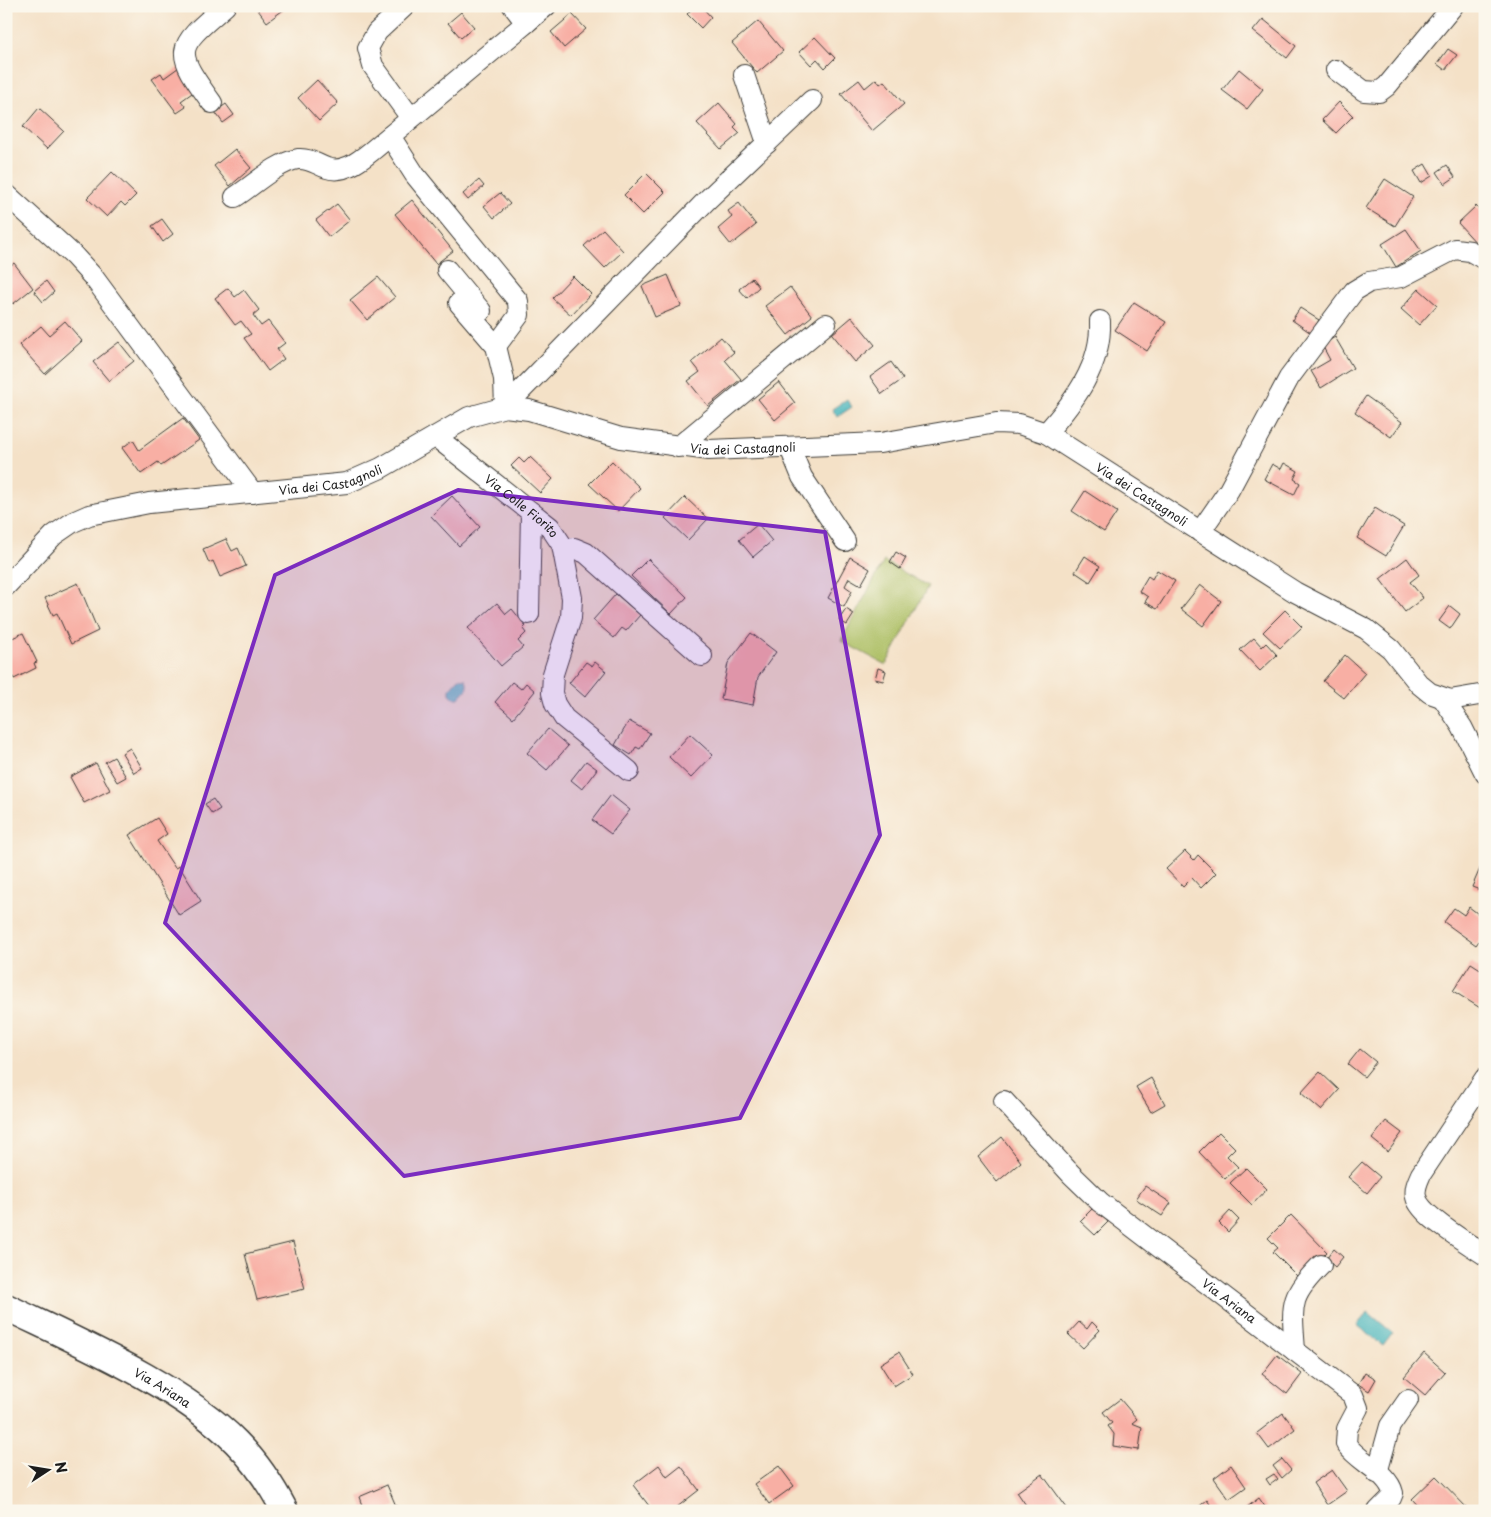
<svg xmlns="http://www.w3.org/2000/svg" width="1491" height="1517" viewBox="0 0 1491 1517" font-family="'Playpen Sans',sans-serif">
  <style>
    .green { fill: #abbe62; stroke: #646d3f }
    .water { fill: #42b2ba; stroke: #2f676b }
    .building { fill: #f8afa4 }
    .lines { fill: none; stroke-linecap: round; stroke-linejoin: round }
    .minor-casing { stroke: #3c3a36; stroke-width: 22 }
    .major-casing { stroke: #3c3a36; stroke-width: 29 }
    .minor { stroke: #fff; stroke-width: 20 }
    .major { stroke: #fff; stroke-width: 26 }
    .marked { fill: #7b2cbf; fill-opacity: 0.2; stroke: #7b2cbf; stroke-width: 4; stroke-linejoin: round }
    .labels { text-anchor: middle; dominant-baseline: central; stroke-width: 5; stroke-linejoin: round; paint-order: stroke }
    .street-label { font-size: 12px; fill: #1c1c1c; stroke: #fbf7ec }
  </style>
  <rect width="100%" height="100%" fill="#fbf7ec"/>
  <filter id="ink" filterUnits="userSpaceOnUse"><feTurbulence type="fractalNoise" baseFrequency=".02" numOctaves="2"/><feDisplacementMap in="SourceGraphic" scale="10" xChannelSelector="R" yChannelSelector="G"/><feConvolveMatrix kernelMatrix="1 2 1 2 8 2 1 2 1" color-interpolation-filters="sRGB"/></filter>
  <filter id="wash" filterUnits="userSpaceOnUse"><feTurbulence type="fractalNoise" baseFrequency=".0096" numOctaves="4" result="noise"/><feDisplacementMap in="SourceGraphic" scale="20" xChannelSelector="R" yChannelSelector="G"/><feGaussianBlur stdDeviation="1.12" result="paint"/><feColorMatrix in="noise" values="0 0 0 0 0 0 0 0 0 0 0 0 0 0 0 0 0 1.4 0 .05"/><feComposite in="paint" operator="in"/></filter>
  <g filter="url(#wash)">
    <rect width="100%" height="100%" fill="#f4e1c7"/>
    <!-- green -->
    <polygon class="green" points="884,561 928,586 886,665 841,641"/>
    <!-- water -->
    <g class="water">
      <polygon points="847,399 852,407 837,417 832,409"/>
      <polygon points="459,678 466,679 468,688 459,698 454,698 450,694 450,688"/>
      <polygon points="1368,1312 1393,1333 1383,1346 1357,1325"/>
    </g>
    <g id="blocks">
      <!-- building -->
      <g class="building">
        <polygon points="255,6 285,6 286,8 267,22"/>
        <polygon points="695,6 701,6 711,17 701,28 687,14"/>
        <polygon points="461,12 474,27 461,38 448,23"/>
        <polygon points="572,14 586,29 564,48 551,32"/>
        <polygon points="1263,19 1296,46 1287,58 1253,31"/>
        <polygon points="758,21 783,51 757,73 732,43"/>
        <polygon points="815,37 835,58 825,68 817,59 811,65 799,52"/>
        <polygon points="1448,49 1457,55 1445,70 1437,64"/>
        <polygon points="182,65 199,88 181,101 186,107 177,113 152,79 161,73 164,78"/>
        <polygon points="1239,69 1263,89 1247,109 1222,90"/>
        <polygon points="876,79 880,84 884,81 904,104 872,131 841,94 859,80 865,88"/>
        <polygon points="317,80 338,103 319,121 298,98"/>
        <polygon points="1339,102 1353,116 1336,133 1322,120"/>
        <polygon points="719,103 737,124 734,127 740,133 721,149 697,123"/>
        <polygon points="226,104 234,115 223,123 215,112"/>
        <polygon points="39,108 64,131 47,149 23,127"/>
        <polygon points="235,149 251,168 230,186 214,166"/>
        <polygon points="1425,164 1432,176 1421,183 1414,171"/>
        <polygon points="1447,165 1455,177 1445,184 1437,172"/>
        <polygon points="112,172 136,195 125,206 121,202 107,217 87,198"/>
        <polygon points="646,173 665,192 643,214 624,195"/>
        <polygon points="1385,179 1413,197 1395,226 1366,208"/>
        <polygon points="479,180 484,186 468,200 463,194"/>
        <polygon points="500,193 510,204 494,218 484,206"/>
        <polygon points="412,200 453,251 436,264 395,214"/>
        <polygon points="739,203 756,225 731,245 718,229 732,217 728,211"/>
        <polygon points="337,204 350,220 329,237 316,220"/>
        <polygon points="1476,206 1485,216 1485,240 1478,245 1458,223"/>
        <polygon points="162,219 173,234 163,242 152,226"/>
        <polygon points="603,229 623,251 605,268 584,246"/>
        <polygon points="1406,229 1421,251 1396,267 1382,244"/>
        <polygon points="14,263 33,288 13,304 6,296 6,269"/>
        <polygon points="668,275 681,306 655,317 642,286"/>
        <polygon points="573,276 591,294 571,315 552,298"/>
        <polygon points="378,277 395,297 367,320 350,300"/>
        <polygon points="752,278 759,287 747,298 739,289"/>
        <polygon points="46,281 54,292 43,302 34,291"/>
        <polygon points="790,287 812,316 788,335 765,306"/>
        <polygon points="228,288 235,297 244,290 259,310 253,315 261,326 268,321 285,343 277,349 284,359 268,371 244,338 251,334 241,321 235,325 215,298"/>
        <polygon points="1419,289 1437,305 1419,325 1401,309"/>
        <polygon points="1134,302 1166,322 1147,351 1115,330"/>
        <polygon points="1300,308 1319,320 1311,333 1292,320"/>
        <polygon points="852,317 875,345 855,362 832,334"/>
        <polygon points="65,321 82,341 45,374 19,345 41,326 49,335"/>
        <polygon points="721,337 734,352 725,360 741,379 708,406 688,381 700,372 692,362"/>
        <polygon points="1335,337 1353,368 1321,388 1311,371 1330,360 1322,345"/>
        <polygon points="119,342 134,361 109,381 93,362"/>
        <polygon points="891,362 903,379 882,394 870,377"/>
        <polygon points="779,382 795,403 775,420 758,399"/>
        <polygon points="1366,396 1402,422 1391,437 1355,412"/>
        <polygon points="183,418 199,440 161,466 158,462 141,474 122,448 133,440 139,450"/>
        <polygon points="530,457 553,479 540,493 511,466 519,458 524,463"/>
        <polygon points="612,461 640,488 618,511 589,484"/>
        <polygon points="1284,463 1298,471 1294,479 1300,483 1294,495 1264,479 1272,464 1281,469"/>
        <polygon points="1085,491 1117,512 1104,532 1072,511"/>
        <polygon points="452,496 480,527 459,546 431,516"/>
        <polygon points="685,497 708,519 688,540 665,518"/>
        <polygon points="1375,508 1404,526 1386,556 1357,538"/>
        <polygon points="758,524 772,541 753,557 739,540"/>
        <polygon points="226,539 232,551 238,548 246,566 220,577 213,561 209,563 203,549"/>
        <polygon points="896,552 906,558 900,569 890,562"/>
        <polygon points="1085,556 1100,566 1090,582 1075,572"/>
        <polygon points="850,557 870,569 861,585 849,578 845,586 852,591 844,607 828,598"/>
        <polygon points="1407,558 1419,575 1410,582 1423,598 1405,612 1380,579"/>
        <polygon points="648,559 687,597 671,614 631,576"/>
        <polygon points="1157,570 1175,581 1157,609 1145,602 1148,597 1139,591 1148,576 1152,579"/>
        <polygon points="78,583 98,631 71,644 57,613 53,615 45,598"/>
        <polygon points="1200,585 1221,601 1203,626 1181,609"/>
        <polygon points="616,594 640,615 626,631 622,628 614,638 593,620"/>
        <polygon points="497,603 506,614 512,609 526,626 523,629 526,633 518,641 523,647 501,666 468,628"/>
        <polygon points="1450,606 1460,614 1450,629 1439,621"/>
        <polygon points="846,609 854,614 847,625 839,620"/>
        <polygon points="1285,610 1302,627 1280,648 1263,632"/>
        <polygon points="23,633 37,662 34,663 36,668 14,679 6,663 6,641"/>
        <polygon points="751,633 776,652 758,677 753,705 721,699 728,663"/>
        <polygon points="1254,638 1262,647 1266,643 1277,655 1260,671 1240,650"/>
        <polygon points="1345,655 1365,673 1344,698 1323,681"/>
        <polygon points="586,662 592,666 595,662 606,671 585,697 569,683"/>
        <polygon points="878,668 886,671 883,681 875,679"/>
        <polygon points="512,682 521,689 526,683 535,691 513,718 495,702"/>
        <polygon points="629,721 650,733 640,749 636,747 631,755 615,745"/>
        <polygon points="548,729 568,746 547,770 527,753"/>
        <polygon points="690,734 713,755 691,778 669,757"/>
        <polygon points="130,748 142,768 134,773 122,753"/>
        <polygon points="114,757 126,777 117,782 105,762"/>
        <polygon points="586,761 597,769 582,789 571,780"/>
        <polygon points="96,763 110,790 84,803 70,777"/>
        <polygon points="611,795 630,810 611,834 592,820"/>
        <polygon points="213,799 220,809 212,814 205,804"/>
        <polygon points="157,818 167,834 157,841 175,868 179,866 201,901 179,915 129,835"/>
        <polygon points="1185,851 1194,860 1198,855 1216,873 1201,888 1192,878 1183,887 1166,869"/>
        <polygon points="1482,864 1485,865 1485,892 1472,887"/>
        <polygon points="1469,907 1485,919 1485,933 1476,945 1444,922 1454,908 1464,915"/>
        <polygon points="1471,963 1485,972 1485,1011 1453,991"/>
        <polygon points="1360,1049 1376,1062 1364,1077 1348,1064"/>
        <polygon points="1320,1072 1339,1090 1321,1110 1301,1093"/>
        <polygon points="1151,1078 1165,1104 1151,1112 1136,1087"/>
        <polygon points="1386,1121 1402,1133 1388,1152 1372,1139"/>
        <polygon points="1219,1132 1235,1148 1227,1156 1238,1167 1225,1179 1199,1152"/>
        <polygon points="1002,1137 1021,1162 997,1182 978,1157"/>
        <polygon points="1362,1162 1380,1177 1367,1193 1348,1177"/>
        <polygon points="1246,1168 1267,1189 1252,1205 1230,1183"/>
        <polygon points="1145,1186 1171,1203 1162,1216 1136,1199"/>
        <polygon points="1093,1208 1108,1222 1095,1235 1080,1221"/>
        <polygon points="1230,1211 1239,1220 1228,1232 1219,1223"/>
        <polygon points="1291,1215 1327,1252 1300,1279 1273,1252 1278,1248 1268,1238"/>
        <polygon points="293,1242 305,1289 257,1300 245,1254"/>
        <polygon points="1334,1249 1343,1257 1335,1267 1326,1259"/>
        <polygon points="1079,1322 1087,1329 1092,1322 1100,1330 1083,1348 1068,1334"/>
        <polygon points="899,1352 913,1374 894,1386 880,1364"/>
        <polygon points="1424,1353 1445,1372 1425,1395 1404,1377"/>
        <polygon points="1277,1355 1302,1374 1287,1394 1262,1374"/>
        <polygon points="1365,1372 1376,1379 1369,1391 1358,1384"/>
        <polygon points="1120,1399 1137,1419 1132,1423 1142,1427 1139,1450 1113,1446 1114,1434 1108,1426 1112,1423 1103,1412"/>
        <polygon points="6,1408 12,1411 6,1423"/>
        <polygon points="1283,1413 1295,1429 1269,1449 1257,1433"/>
        <polygon points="1282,1459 1291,1470 1282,1478 1273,1466"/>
        <polygon points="659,1465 667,1477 681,1466 699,1490 672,1511 653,1511 633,1485"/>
        <polygon points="1231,1465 1246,1487 1229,1499 1214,1478"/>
        <polygon points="779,1466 794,1486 769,1504 754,1484"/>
        <polygon points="1332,1470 1347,1491 1327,1505 1313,1483"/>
        <polygon points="1042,1474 1067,1508 1064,1511 1030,1511 1017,1492"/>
        <polygon points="1274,1474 1278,1479 1270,1485 1266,1479"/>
        <polygon points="1436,1476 1470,1511 1423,1511 1412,1499"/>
        <polygon points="387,1485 396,1506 386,1511 364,1511 359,1497"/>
        <polygon points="1259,1498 1268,1511 1242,1511"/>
        <polygon points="1207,1500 1214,1510 1197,1511 1196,1509"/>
      </g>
    </g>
  </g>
  <g filter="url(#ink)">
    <use href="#blocks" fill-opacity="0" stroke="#3c3a36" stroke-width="1"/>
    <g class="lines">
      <!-- minor casing -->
      <g class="minor-casing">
        <g id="minor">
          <polyline points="405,6 377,32 368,48 373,66 411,118"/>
          <polyline points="526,23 546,6"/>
          <polyline points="1336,70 1364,91 1379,92 1387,86 1453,6"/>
          <polyline points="744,75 767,143"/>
          <path d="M212,103C173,49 175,49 225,6"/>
          <polyline points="6,194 74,256 94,278 253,493"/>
          <path d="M235,197C254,185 276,163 298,159C310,158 317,165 327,168C349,176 374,148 390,136"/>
          <polyline points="447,270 481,311"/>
          <polyline points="459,303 496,346 504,379 505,407"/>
          <polyline points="496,346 519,315 518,301 415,175 390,136 526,23 513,6"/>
          <polyline points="505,407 706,201 812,100"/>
          <path d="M1046,433C1074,402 1102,365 1100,321"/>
          <path id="s1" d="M436,437L550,527L562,545L572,598L571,618L553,674L552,693L555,704L564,718L629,771"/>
          <polyline points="678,447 826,324"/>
          <polyline points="790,448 802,477 845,541"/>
          <polyline points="1200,532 1229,490 1289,378 1354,291 1369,282 1401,277 1455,249 1470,251 1484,259"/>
          <polyline points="563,549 574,548 586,553 702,656"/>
          <path id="s2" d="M6,586L54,535L73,522L89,515L149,503L347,483L381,468L469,417L505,407L529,410L621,438L709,450L880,443L996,423L1019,424L1046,433L1295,592L1366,629L1391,649L1419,684L1430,693L1450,700L1485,694"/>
          <polyline points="529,614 531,512"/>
          <polyline points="1444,700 1462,727 1485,773"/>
          <path d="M1485,1078L1421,1174C1418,1181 1414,1188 1416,1197C1420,1216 1468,1243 1485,1255"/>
          <path id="s3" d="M1004,1101L1071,1174L1100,1202L1353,1395L1358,1408L1347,1429L1346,1444C1358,1462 1388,1472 1393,1493L1391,1498L1378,1511"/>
          <path d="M1295,1351C1292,1305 1288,1298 1321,1265"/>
          <polyline points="1377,1473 1390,1426 1408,1400"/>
        </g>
      </g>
      <!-- major casing -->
      <g class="major-casing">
        <g id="major">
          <path id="s4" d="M6,1307C78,1342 181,1386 236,1442C256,1462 272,1486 285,1511"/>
        </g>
      </g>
      <!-- minor -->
      <use href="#minor" class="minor"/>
      <!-- major -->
      <use href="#major" class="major"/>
    </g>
  </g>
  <!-- marked area -->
  <path class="marked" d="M458,490L825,532L880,835L740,1118L404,1176L165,923L275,575Z"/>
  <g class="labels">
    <!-- street labels -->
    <g class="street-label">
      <text stroke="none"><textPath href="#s2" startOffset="790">Via dei Castagnoli</textPath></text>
      <text stroke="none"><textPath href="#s2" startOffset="355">Via dei Castagnoli</textPath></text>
      <text stroke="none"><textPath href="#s2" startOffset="1210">Via dei Castagnoli</textPath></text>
      <text stroke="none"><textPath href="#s1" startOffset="110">Via Colle Fiorito</textPath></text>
      <text stroke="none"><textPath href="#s3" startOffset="302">Via Ariana</textPath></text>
      <text stroke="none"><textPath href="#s4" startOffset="176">Via Ariana</textPath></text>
    </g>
  </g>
  <!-- margin -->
  <rect width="1491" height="1517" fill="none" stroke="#fbf7ec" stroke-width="25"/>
  <!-- north arrow -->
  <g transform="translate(48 1470) rotate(78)" stroke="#fbf7ec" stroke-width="4" paint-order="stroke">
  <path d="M0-4L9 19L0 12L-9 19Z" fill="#1c1c1c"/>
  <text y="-8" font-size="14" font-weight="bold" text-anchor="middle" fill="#1c1c1c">N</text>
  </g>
</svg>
